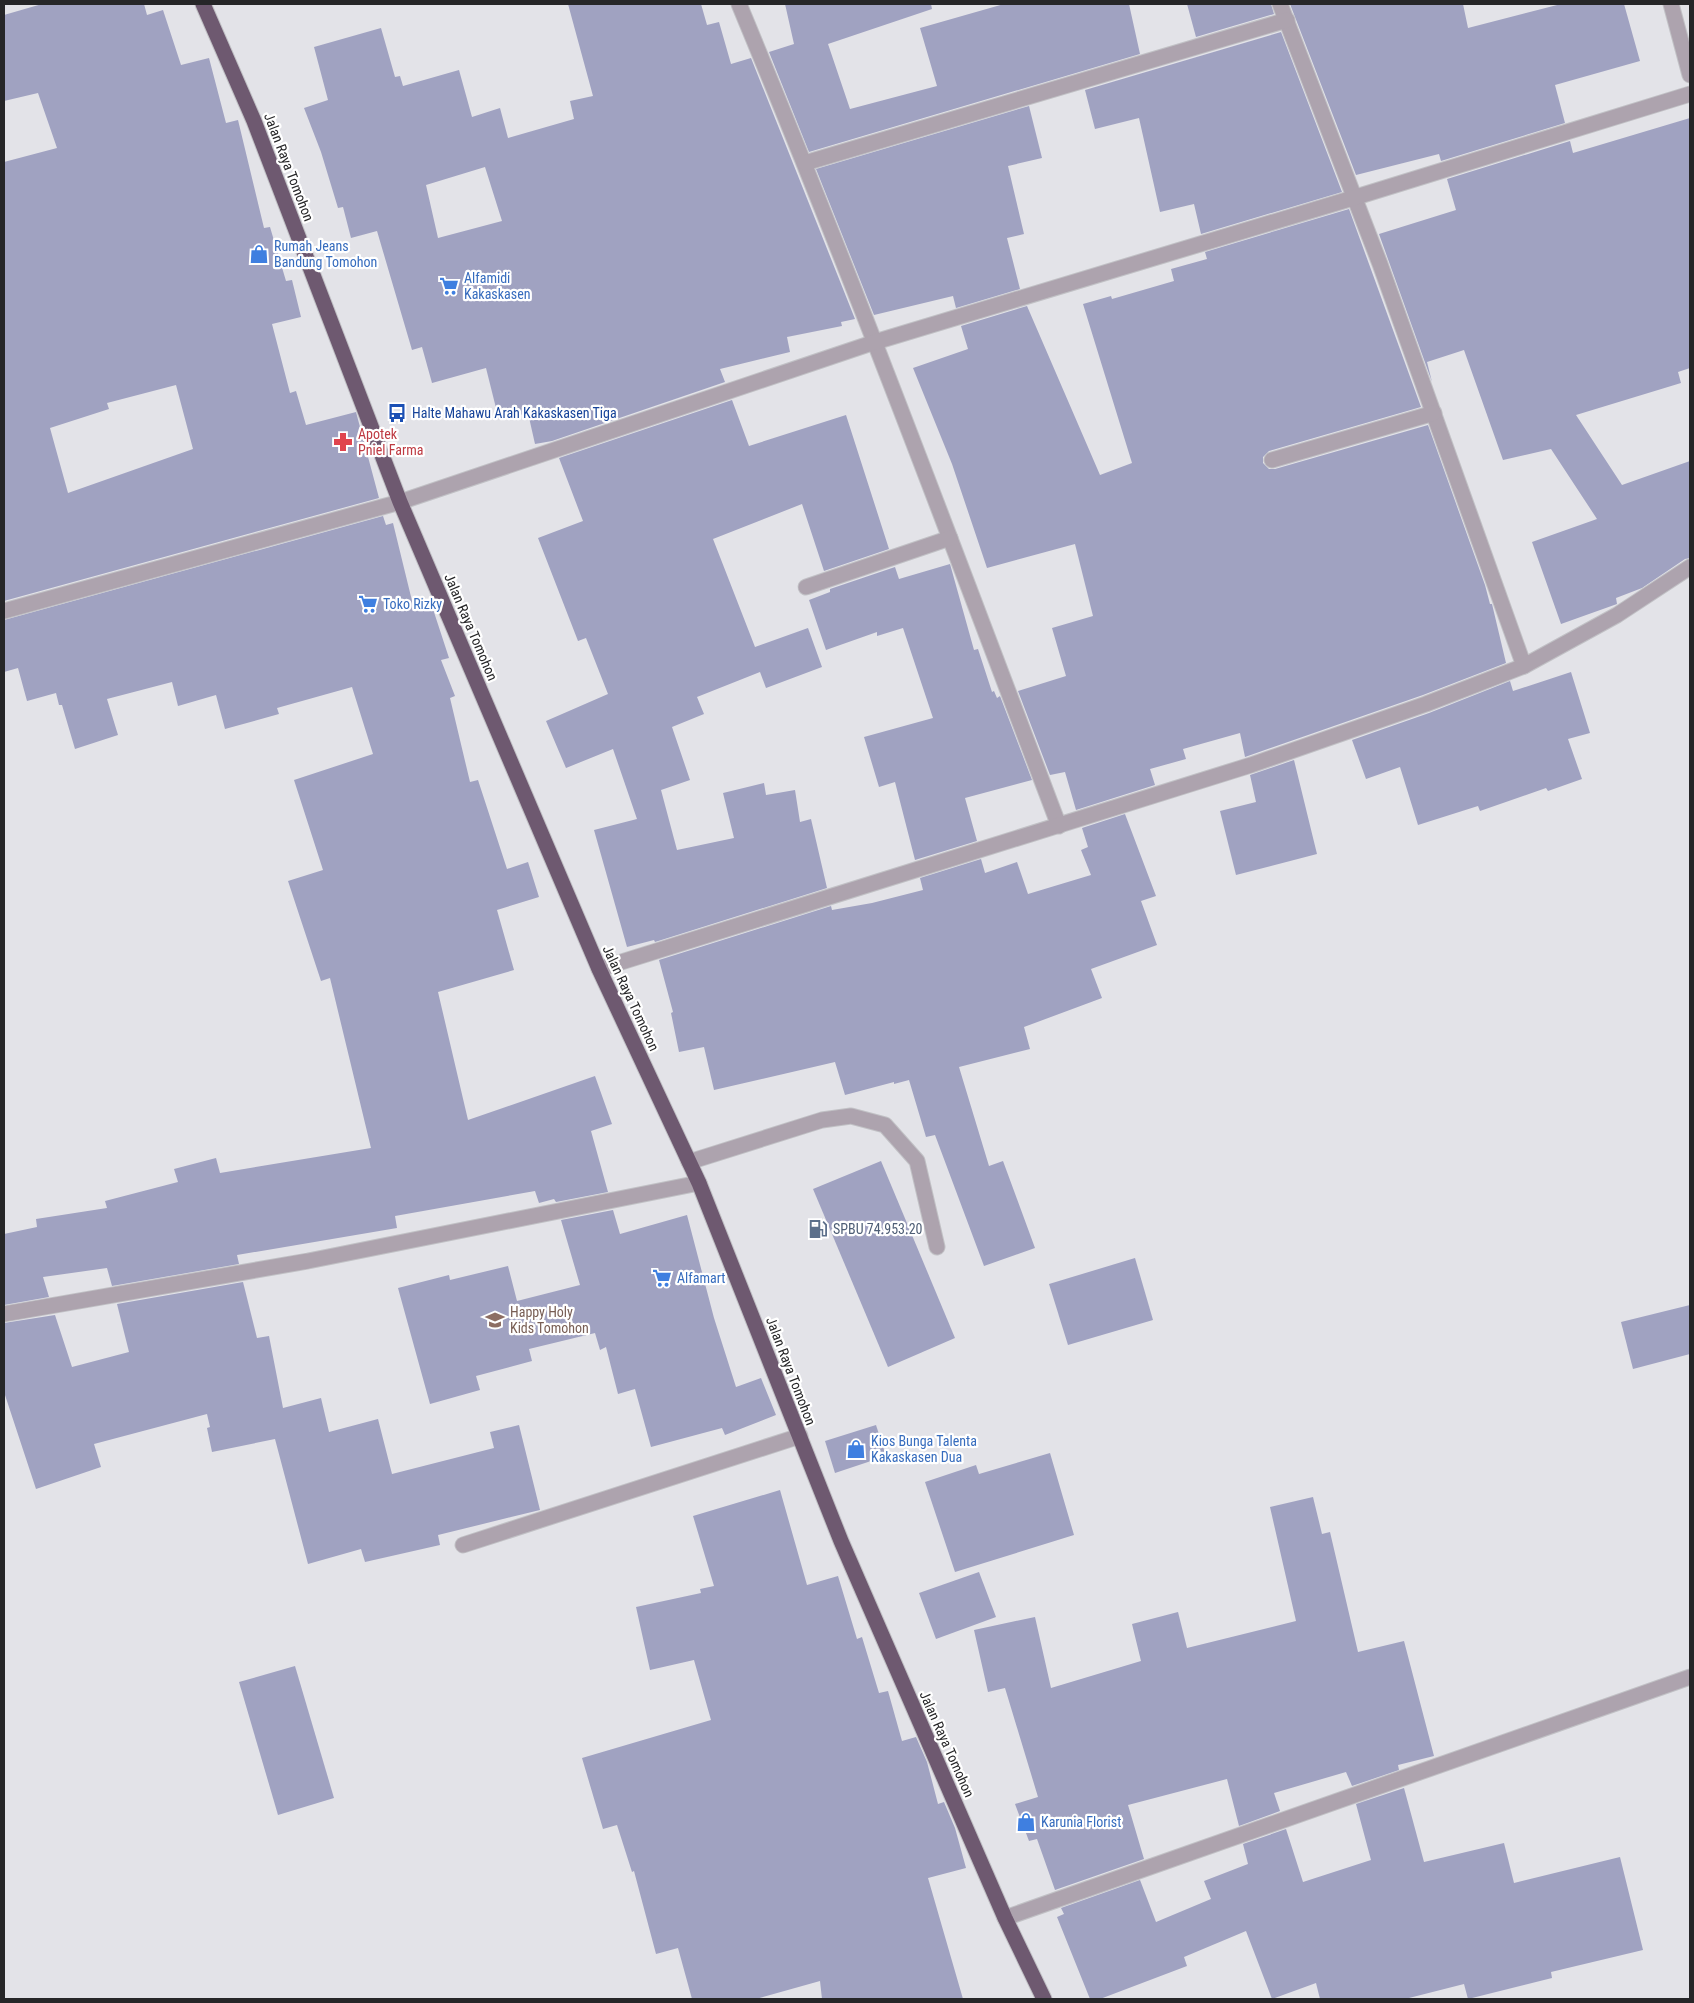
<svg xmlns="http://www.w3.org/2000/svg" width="1694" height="2003" viewBox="0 0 1694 2003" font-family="'Roboto Condensed',sans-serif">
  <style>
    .building { fill: #a0a2c1; fill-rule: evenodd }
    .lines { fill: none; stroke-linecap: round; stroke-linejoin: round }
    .minor-casing { stroke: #c1c1c5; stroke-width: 17 }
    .highway-casing { stroke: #c1c1c5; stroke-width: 17 }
    .minor { stroke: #ada3ae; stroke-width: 15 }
    .highway { stroke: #6e5970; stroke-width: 15 }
    .labels { text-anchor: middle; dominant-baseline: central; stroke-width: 4.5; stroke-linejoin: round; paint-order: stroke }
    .street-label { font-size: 14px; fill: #262628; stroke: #fff }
    .shop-label { font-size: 14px; fill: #366cbe; stroke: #fff; text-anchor: start }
    .transit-label { font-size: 14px; fill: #164399; stroke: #fff; text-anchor: start }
    .health-label { font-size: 14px; fill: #be3a42; stroke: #fff; text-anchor: start }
    .service-label { font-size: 14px; fill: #4e5e75; stroke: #fff; text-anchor: start }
    .education-label { font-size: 14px; fill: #785e54; stroke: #fff; text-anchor: start }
  </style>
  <rect width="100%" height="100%" fill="#e3e3e8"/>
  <!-- building -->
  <g class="building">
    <path d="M42,4H144L147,15L163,10L181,65L209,58L226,123L238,120L264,228L270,227L286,281L292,280L301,317L272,324L290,393L296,391L306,425L356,412L379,498L4,601V162L57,148L38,93L4,101V15ZM176,385L193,449L68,493L50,428L109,409L107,403Z"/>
    <path d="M568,4H701L707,25L719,22L731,64L751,58L855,319L841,322L842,326L787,337L790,352L720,369L725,382L552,441L535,444L528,413L499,420L486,368L432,383L422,347L412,350L377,231L351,238L343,207L338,208L321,152L304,108L328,100L314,47L381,28L395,77L400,76L403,86L459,70L472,117L500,108L508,138L574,119L570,101L593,96ZM485,167L502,221L438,238L426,185Z"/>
    <polygon points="785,4 931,4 932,9 828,44 850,109 937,86 920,28 1004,4 1129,4 1140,54 809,152 769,52 794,44"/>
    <polygon points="1187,4 1271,4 1274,14 1196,37"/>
    <polygon points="1290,4 1463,4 1468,28 1561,4 1624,4 1640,61 1555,85 1565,123 1441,161 1439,154 1356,175"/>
    <polygon points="1281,32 1342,192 1201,234 1194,204 1160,212 1139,118 1095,129 1085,90"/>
    <polygon points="1029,106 1042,158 1008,166 1024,234 1007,238 1020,289 956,308 953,296 874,315 816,169"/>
    <polygon points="1690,118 1690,368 1678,372 1681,383 1576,415 1622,485 1690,461 1690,558 1685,559 1642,588 1616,598 1617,604 1561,624 1532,542 1597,519 1551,449 1503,460 1464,350 1427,362 1432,382 1379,234 1456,210 1447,179 1570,141 1573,153"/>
    <polygon points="1349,209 1421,407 1269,451 1263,457 1263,463 1269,469 1275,469 1428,425 1485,585 1490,604 1492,604 1506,663 1423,695 1245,757 1240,733 1183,749 1186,759 1150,769 1155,785 1076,810 1065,772 1050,775 1018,691 1066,676 1052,628 1093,616 1075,544 987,568 952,464 913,368 968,349 961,326 1027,306 1100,475 1132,463 1083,304 1111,296 1112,299 1174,281 1171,269 1207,259 1205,252"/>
    <polygon points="732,400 749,446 846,415 889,549 824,571 802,504 713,539 755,647 808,628 822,667 766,688 760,672 697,697 704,714 672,727 690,780 661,790 677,850 734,838 723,793 764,783 766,795 795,790 800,822 811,819 827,888 655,942 654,940 627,947 594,830 637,819 613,749 566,768 546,721 608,694 586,638 578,641 538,538 583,521 559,458"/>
    <polygon points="383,516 386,525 393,523 414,609 431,603 449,658 441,660 455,696 450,698 470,782 478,780 507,869 528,862 539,897 497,910 514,970 438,992 468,1120 595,1076 612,1124 591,1131 608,1192 556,1202 554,1199 539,1203 535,1191 395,1216 397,1228 237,1255 239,1264 112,1286 107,1268 43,1277 49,1297 4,1305 4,1234 37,1227 36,1219 107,1208 105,1201 178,1182 174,1169 216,1158 220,1173 371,1148 330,978 321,981 288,881 323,870 294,780 373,754 352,687 277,708 279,714 225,729 216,695 178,706 172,682 107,699 118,735 75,749 62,705 59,705 56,693 27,701 18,668 4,672 4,620"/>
    <polygon points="950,564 974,650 978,649 992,692 994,691 997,698 1000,696 1032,780 965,798 977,841 915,860 895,782 879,787 864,737 933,718 903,628 877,636 877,632 826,650 809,600 830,592 830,589 895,567 899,579"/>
    <polygon points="1571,672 1590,733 1568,739 1582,779 1548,791 1546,788 1480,811 1478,806 1418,825 1400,767 1366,779 1352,740 1429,713 1510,681 1513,691"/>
    <polygon points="1294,760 1317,854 1236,875 1220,811 1256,802 1250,775"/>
    <polygon points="1125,814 1156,896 1141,901 1157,945 1091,969 1102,998 1024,1027 1030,1049 959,1067 989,1166 1003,1161 1035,1248 984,1266 935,1135 926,1137 909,1080 894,1084 894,1082 845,1095 835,1062 714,1090 704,1047 679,1052 671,1013 673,1012 659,960 831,906 832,910 872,903 923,890 920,878 981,859 985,873 1017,862 1028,894 1091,875 1081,850 1088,847 1082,828"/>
    <polygon points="881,1161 955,1338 888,1367 813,1189"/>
    <polygon points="613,1210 620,1234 687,1215 714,1318 736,1387 761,1378 776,1415 725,1435 722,1428 651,1447 635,1389 618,1394 606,1347 600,1350 595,1333 529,1349 532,1361 476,1376 480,1390 430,1404 398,1288 449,1275 450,1280 508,1266 517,1301 580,1285 561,1220"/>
    <polygon points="1135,1258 1153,1320 1068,1345 1049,1284"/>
    <polygon points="243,1282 257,1338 269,1336 283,1408 321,1398 329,1432 378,1419 392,1474 494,1448 490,1432 519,1425 540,1510 438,1535 440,1545 365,1562 361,1549 308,1564 275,1439 212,1452 207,1428 210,1427 207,1414 94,1444 101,1467 36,1489 4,1392 4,1323 55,1315 72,1367 129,1352 117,1304"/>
    <polygon points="1690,1305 1690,1354 1633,1369 1621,1322"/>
    <polygon points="876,1425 886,1456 835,1473 825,1441"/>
    <polygon points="1050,1453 1074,1535 955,1572 925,1482 976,1465 979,1474"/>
    <polygon points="780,1490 807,1585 838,1576 857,1639 862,1637 879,1693 888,1691 902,1741 916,1737 927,1762 938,1804 944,1802 955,1828 966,1868 928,1878 963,1999 822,1999 820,1981 756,1999 692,1999 678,1948 656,1954 634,1871 632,1872 617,1825 603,1829 582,1758 711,1720 694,1660 650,1670 636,1607 701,1593 700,1589 714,1586 693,1516"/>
    <polygon points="1313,1497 1322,1534 1330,1532 1358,1652 1404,1641 1434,1756 1398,1765 1399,1770 1352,1786 1346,1772 1274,1793 1280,1811 1239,1826 1227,1779 1128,1805 1144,1859 1055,1890 1037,1839 1029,1841 1015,1804 1038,1797 1005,1688 988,1692 974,1630 1035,1617 1051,1688 1141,1661 1132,1624 1178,1612 1187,1648 1296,1621 1270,1507"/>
    <polygon points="979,1572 996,1617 936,1639 919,1593"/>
    <polygon points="295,1666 334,1798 278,1815 239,1682"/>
    <polygon points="1404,1788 1424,1862 1504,1843 1514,1883 1620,1857 1643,1950 1551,1972 1552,1978 1468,1999 1464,1984 1405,1999 1320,1999 1316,1983 1272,1999 1246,1931 1184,1957 1187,1966 1100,1999 1090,1999 1057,1917 1064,1914 1061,1908 1140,1880 1156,1922 1211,1899 1204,1881 1248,1864 1243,1844 1286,1829 1303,1882 1371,1860 1356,1804"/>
  </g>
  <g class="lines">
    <!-- minor casing -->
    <g class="minor-casing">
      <g id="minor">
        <path d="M739,4C852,276 955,551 1059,826"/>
        <polyline points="1280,4 1380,264 1524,666"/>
        <polyline points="1671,4 1690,75"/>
        <polyline points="805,163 1287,20"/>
        <polyline points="1272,460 1434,413"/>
        <polyline points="806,587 950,538"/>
        <polyline points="4,611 400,502 875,342 1353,198 1690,94"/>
        <polyline points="599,969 1251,765 1426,704 1524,666 1617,615 1690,567"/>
        <polyline points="689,1162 822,1120 851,1116 885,1125 917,1161 937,1247"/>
        <polyline points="4,1314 308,1261 699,1183"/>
        <polyline points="463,1545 800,1436"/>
        <polyline points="1005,1918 1690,1677"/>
      </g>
    </g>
    <!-- highway casing -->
    <g class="highway-casing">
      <polyline id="highway" points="203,4 254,121 400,502 599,969 699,1183 841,1541 1005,1918 1044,1999"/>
    </g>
    <!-- minor -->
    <use href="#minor" class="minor"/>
    <!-- highway -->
    <use href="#highway" class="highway"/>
  </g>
  <!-- icons -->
  <defs>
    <g id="shop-bare" transform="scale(1.5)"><path d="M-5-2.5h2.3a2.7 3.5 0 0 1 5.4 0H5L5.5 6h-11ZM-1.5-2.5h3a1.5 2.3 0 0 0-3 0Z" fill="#3f7fe0" stroke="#fff" stroke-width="2.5" paint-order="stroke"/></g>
    <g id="supermarket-bare" transform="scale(1.5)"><path d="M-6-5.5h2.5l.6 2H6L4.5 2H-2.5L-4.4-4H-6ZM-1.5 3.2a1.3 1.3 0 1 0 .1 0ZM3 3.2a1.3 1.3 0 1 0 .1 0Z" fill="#3f7fe0" stroke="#fff" stroke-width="2.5" paint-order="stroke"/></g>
    <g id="bus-bare" transform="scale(1.5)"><path d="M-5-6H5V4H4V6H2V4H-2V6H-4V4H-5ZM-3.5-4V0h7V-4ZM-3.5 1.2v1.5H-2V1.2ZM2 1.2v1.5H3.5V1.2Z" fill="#1a4fb4" stroke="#fff" stroke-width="2.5" paint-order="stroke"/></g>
    <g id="pharmacy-bare" transform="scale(1.5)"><path d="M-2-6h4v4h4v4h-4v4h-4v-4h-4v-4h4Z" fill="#e0444e" stroke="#fff" stroke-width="2.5" paint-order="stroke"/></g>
    <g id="fuel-bare" transform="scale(1.5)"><path d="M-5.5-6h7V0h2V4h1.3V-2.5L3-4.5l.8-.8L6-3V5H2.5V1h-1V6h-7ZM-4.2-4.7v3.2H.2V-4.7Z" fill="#5c6f8a" stroke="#fff" stroke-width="2.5" paint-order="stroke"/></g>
    <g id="school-bare" transform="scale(1.5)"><path d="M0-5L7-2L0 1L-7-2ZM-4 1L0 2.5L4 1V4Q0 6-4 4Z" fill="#8d6e63" stroke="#fff" stroke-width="2.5" paint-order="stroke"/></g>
  </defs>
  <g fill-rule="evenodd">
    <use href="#shop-bare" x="259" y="254"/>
    <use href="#supermarket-bare" x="449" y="286"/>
    <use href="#bus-bare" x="397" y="413"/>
    <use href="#pharmacy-bare" x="343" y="442"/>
    <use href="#supermarket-bare" x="368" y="604"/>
    <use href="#fuel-bare" x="818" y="1229"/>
    <use href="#supermarket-bare" x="662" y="1278"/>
    <use href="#school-bare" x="495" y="1320"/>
    <use href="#shop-bare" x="856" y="1449"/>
    <use href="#shop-bare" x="1026" y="1822"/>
  </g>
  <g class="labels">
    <!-- street labels -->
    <g class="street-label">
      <text transform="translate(289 167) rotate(69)">Jalan Raya Tomohon</text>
      <text transform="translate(471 627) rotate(67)">Jalan Raya Tomohon</text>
      <text transform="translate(631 998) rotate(65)">Jalan Raya Tomohon</text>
      <text transform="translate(791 1371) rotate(69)">Jalan Raya Tomohon</text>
      <text transform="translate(947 1744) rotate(66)">Jalan Raya Tomohon</text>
    </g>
    <!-- shop labels -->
    <g class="shop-label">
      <text x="274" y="246">Rumah Jeans<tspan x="274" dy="16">Bandung Tomohon</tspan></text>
      <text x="464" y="278">Alfamidi<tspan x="464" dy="16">Kakaskasen</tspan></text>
      <text x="383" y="604">Toko Rizky</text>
      <text x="677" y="1278">Alfamart</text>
      <text x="871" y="1441">Kios Bunga Talenta<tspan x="871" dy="16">Kakaskasen Dua</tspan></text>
      <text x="1041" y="1822">Karunia Florist</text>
    </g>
    <!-- transit labels -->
    <g class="transit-label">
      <text x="412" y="413">Halte Mahawu Arah Kakaskasen Tiga</text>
    </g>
    <!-- health labels -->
    <g class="health-label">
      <text x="358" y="434">Apotek<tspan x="358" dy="16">Pniel Farma</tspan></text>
    </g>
    <!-- service labels -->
    <g class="service-label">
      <text x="833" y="1229">SPBU 74.953.20</text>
    </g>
    <!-- education labels -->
    <g class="education-label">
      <text x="510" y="1312">Happy Holy<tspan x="510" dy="16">Kids Tomohon</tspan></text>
    </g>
  </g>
  <!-- border -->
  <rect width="1694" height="2003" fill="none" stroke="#262628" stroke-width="10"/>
</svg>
